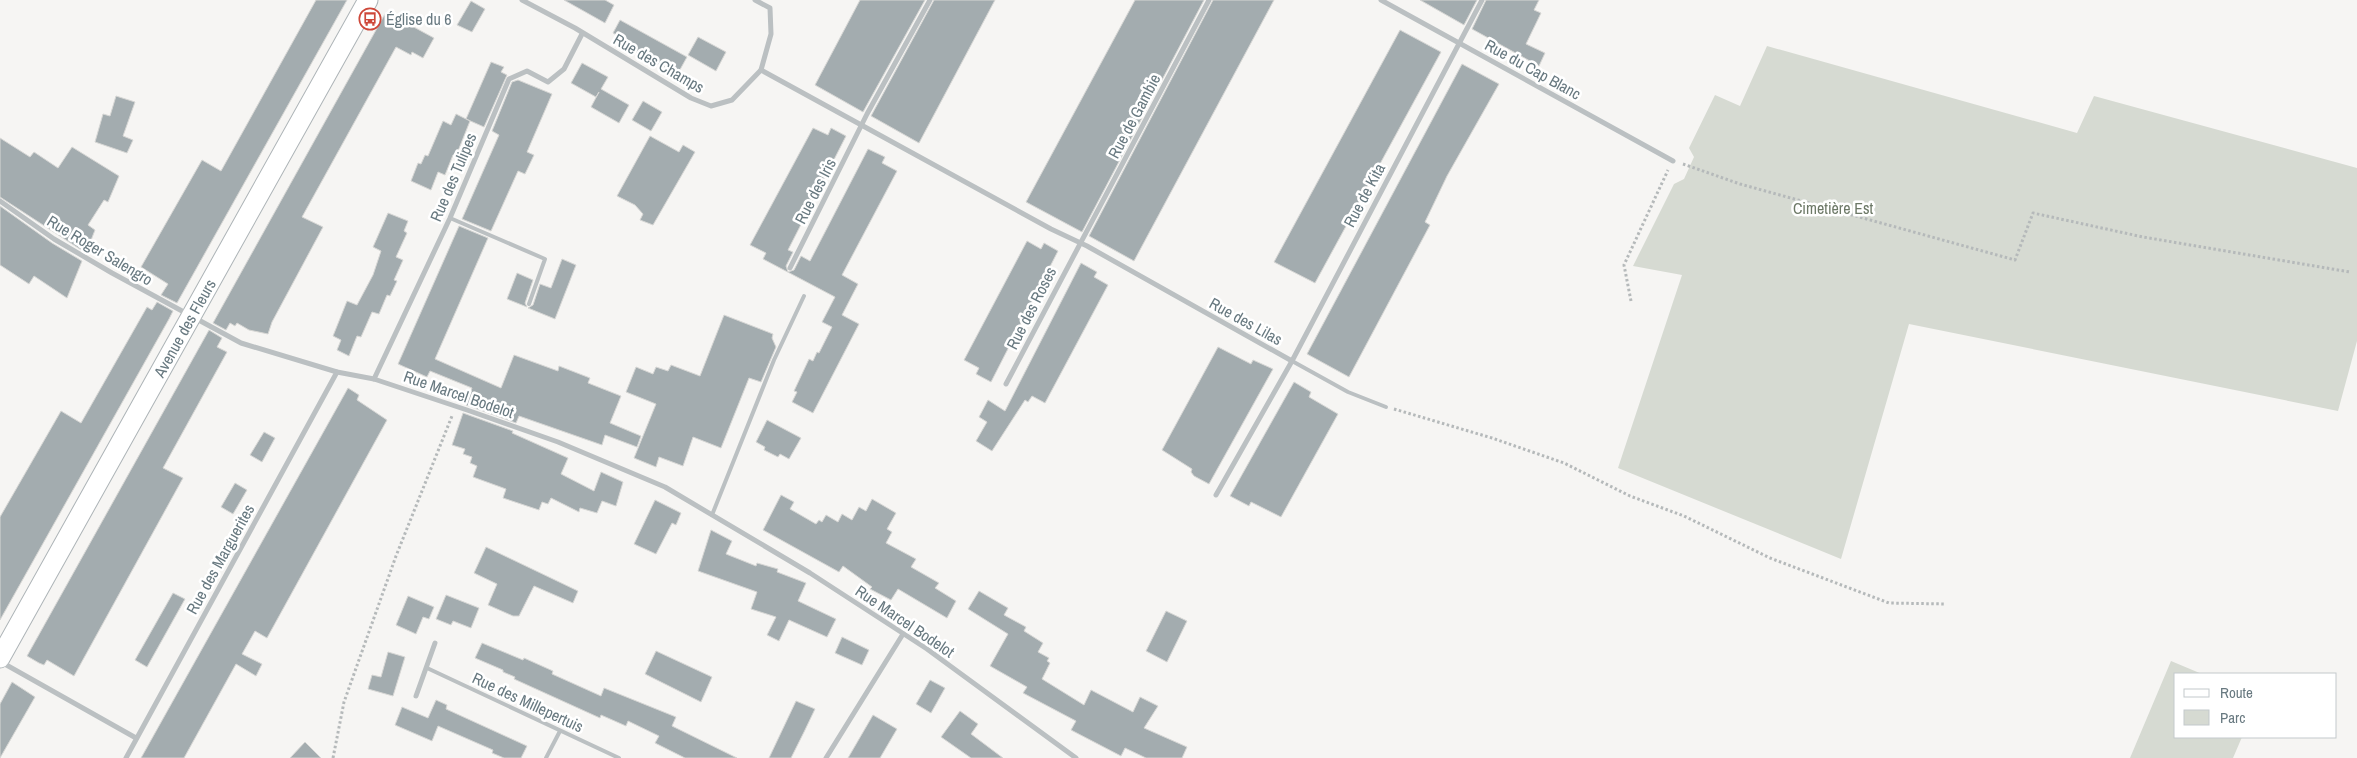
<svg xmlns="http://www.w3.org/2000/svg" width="2357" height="758" viewBox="0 0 2357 758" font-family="'Archivo Narrow',sans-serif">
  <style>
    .green { fill: #d6dad2 }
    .building { fill: #a3acaf; stroke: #d7d7d5 }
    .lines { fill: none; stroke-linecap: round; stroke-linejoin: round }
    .secondary-casing { stroke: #adb4b7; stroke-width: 21 }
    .path { stroke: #b5b9ba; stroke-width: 3; stroke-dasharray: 2.5 2.5; stroke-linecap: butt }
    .lane { stroke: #bbc0c2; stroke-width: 4 }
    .street { stroke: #bbc0c2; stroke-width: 5 }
    .secondary { stroke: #fff; stroke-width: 19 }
    .labels { text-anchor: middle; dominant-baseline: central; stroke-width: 5; stroke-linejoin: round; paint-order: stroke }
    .poi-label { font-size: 16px; fill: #687980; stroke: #fff; text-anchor: start }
    .street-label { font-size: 16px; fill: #687980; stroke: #fff }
    .park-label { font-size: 16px; fill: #6c7866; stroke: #fff }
  </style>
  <rect width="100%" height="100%" fill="#f6f5f3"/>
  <!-- green -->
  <g class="green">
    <polygon points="1767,46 2077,133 2094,96 2357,168 2357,341 2338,411 1909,324 1841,559 1618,468 1682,275 1633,266 1674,184 1684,179 1694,157 1689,148 1715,95 1740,106"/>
    <polygon points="2171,661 2202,674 2176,674 2176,737 2242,737 2233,758 2130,758"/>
  </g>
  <!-- building -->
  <g class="building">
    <polygon points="316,0 347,0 177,303 161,295 168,284 141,267 202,160 221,171"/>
    <polygon points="564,0 605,0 614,5 605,23"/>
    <polygon points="860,0 925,0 863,112 815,85"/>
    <polygon points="934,0 995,0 919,143 871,116"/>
    <polygon points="1135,0 1204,0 1082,232 1026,202"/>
    <polygon points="1213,0 1274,0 1134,261 1089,236"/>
    <polygon points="1420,0 1477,0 1464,25"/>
    <polygon points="1486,0 1539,0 1534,10 1541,13 1526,44 1545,53 1539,66 1472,29"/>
    <polygon points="471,1 485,9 472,32 457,25"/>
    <polygon points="386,12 434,38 423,58 412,52 411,55 396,47 302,217 323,227 272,322 268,334 249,330 237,323 235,326 230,323 226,330 213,323"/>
    <polygon points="620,20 687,57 677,75 617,42 620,37 613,33"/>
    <polygon points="1400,30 1441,52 1315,283 1274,262"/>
    <polygon points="698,37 726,52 716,71 688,55"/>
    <polygon points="491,62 504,67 501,72 507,75 484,127 466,119"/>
    <polygon points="582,63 608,77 601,89 629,105 619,123 591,107 599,92 596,97 571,83"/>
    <polygon points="1462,64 1499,84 1447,176 1425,222 1430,225 1349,377 1307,354"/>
    <polygon points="518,80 552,94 527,152 534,155 525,174 518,171 491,231 462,219 499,135 492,131 512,82"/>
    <polygon points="116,96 135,102 123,136 133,140 127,153 95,142 103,114 110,116"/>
    <polygon points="643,101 662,112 651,131 632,120"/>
    <polygon points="456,114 470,121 456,156 453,155 445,175 438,172 431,190 411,181 418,163 421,164 425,155 428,156 443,121 451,125"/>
    <polygon points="813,128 828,135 831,128 846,136 788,250 793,252 786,266 788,272 794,270 801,256 810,261 868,149 885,157 882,163 897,171 842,275 858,284 842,315 859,324 813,413 792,402 797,392 794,391 809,359 813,361 817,352 819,353 832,327 822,322 835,297 763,259 766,253 750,245"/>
    <polygon points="650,136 679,152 683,145 695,152 653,225 640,220 643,214 635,205 617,196"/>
    <polygon points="0,138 30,157 34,152 58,168 72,147 119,176 108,202 104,200 88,225 95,230 86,253 0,197"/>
    <polygon points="0,206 52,243 82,261 67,298 34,276 29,284 0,265"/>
    <polygon points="388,213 408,221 404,231 407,233 396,257 403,260 394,280 397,281 390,296 387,295 379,314 372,312 361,337 357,336 349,356 337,350 341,340 333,336 347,301 357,305 373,275 381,251 373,247"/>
    <polygon points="459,226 488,238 435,359 501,388 514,355 558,371 559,366 590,378 588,383 621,396 610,423 641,436 637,447 605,435 602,445 519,416 516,423 466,405 472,388 430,371 427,377 398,364"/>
    <polygon points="1027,241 1041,249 1044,243 1058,251 991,382 976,374 979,368 964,360"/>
    <polygon points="562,259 576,265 555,319 528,308 533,305 540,284 551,288"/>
    <polygon points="1081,263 1097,272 1094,277 1108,285 1045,403 1032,396 1028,402 1025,400 992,451 976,441 987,422 979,417 988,400 1005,411"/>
    <polygon points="517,273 533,280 525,303 527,307 507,299"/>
    <polygon points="157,302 173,311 169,319 0,620 0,517 61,411 81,423 147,307 152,310"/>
    <polygon points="724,315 773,334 772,338 776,347 761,382 749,378 721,448 693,437 683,466 659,457 656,467 634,458 656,404 626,392 636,367 653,374 656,367 668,371 671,365 700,376"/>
    <polygon points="209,330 222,338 217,347 227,352 163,468 183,478 74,676 47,660 44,665 39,663 27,656"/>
    <polygon points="1218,347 1251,364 1253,360 1273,369 1209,484 1194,476 1191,472 1192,469 1162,450"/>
    <polygon points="1294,382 1311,392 1309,397 1338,414 1281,517 1251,502 1249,506 1230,496"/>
    <polygon points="348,388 359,395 357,400 387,420 267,638 255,631 242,654 262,664 256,676 236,664 184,758 141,758"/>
    <polygon points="463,413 513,431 512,433 568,458 561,474 594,491 601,472 623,482 616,506 602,501 597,513 580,508 579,512 551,498 548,504 542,502 539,510 503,498 506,489 473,477 477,466 470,463 472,457 463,454 465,449 452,445"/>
    <polygon points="767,420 801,438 789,459 780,454 778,457 764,450 765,447 756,442"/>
    <polygon points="264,432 275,438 262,462 250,455"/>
    <polygon points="235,483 247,490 233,514 221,507"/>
    <polygon points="781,495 794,502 790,509 816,524 819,520 822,522 826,515 838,522 842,514 852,520 859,507 866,511 872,499 896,513 887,529 892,532 886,543 916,559 911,567 939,583 935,588 956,601 947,618 898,589 891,600 870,589 872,587 843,566 839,572 763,530"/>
    <polygon points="655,500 681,513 676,525 672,523 656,554 634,544"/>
    <polygon points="711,530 732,541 726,554 756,566 757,563 778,569 777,572 806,583 798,601 836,619 827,637 789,620 779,641 767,635 776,617 751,609 757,592 698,571"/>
    <polygon points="486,547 578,591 573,603 534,586 519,616 513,616 488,605 497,584 474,573"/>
    <polygon points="979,591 1008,608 1004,615 1026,627 1024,631 1043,643 1038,652 1049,658 1047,661 1050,663 1042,679 1084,705 1091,690 1133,712 1140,697 1158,706 1144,728 1187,747 1182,758 1146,758 1125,748 1121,756 1071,730 1076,721 1023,693 1027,687 990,666 1008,634 968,609"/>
    <polygon points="173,593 185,599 147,667 135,660"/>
    <polygon points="446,595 479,608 471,628 453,621 451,625 436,619"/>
    <polygon points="408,596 434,607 429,619 423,617 416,634 396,625"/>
    <polygon points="1166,611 1187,621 1167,662 1146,651"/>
    <polygon points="842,637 869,650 862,665 835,653"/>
    <polygon points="482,643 523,660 524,658 553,671 552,674 601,696 604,688 676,717 672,726 737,758 685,758 655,743 659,736 628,721 626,726 601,715 600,718 514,679 515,677 503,672 503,670 475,658"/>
    <polygon points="656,651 712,677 701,702 645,674"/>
    <polygon points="388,652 405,657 393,696 368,689 372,675 381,677"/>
    <polygon points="930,680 945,688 931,713 916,704"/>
    <polygon points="12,682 35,697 0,758 0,704"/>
    <polygon points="436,700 447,705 446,709 527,746 521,758 504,758 492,753 493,750 438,726 432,741 395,725 402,707 428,718"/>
    <polygon points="796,701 815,709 804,732 791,758 769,758"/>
    <polygon points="960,711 978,724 971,734 1003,758 971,758 941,737"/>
    <polygon points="873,715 897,729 880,758 848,758"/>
    <polygon points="305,742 321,758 290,758"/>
  </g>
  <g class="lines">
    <!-- secondary casing -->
    <g class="secondary-casing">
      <g id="secondary">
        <path id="s1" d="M0,658L368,0"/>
      </g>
    </g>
    <!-- path -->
    <g class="path">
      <polyline points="1683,164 1740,184 2015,260 2033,213 2143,237 2350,272"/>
      <polyline points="1631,301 1624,265 1668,170"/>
      <polyline points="1394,409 1492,438 1564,463 1630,496 1684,516 1770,558 1889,603 1946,604"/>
      <polyline points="333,758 344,702 396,556 452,416"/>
    </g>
    <!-- lane -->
    <g class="lane">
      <polyline points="450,218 545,259 529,304"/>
      <polyline points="1292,361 1348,392 1386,407"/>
      <polyline points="712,515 774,360 804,296"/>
      <polyline points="427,668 619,758"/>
      <polyline points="546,758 560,731"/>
    </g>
    <!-- street -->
    <g class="street">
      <polyline points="522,0 575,28 691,98 711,106 732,100 761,70 771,34 770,8 755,0"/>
      <polyline points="1381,0 1673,161"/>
      <polyline points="761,70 1051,229 1087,246 1292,361"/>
      <polyline points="0,201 54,239 112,273 241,343 337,372 374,379 467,410 558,442 665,487 810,573 927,649 1076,758"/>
      <polyline points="790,268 867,114 930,0"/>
      <polyline points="374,379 450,218 509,79 527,71 548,82 564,69 582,34"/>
      <polyline points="1006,384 1209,0"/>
      <polyline points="1216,495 1292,361 1482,0"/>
      <polyline points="1,662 136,738"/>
      <polyline points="416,696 435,643"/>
      <polyline points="126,758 337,372"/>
      <polyline points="826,758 903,634"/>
    </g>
    <!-- secondary -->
    <use href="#secondary" class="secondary"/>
  </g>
  <!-- icons -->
  <defs>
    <g id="bus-ring" transform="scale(1.125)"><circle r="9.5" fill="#fff" stroke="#ce483a" stroke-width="1.5"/><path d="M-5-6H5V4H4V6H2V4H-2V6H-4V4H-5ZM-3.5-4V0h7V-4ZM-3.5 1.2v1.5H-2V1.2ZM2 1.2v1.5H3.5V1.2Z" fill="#ce483a"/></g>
  </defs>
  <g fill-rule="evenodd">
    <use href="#bus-ring" x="370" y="19"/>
  </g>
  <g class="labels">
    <!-- poi labels -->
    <g class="poi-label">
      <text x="386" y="19">Église du 6</text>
    </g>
    <!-- street labels -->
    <g class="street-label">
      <text transform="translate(659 63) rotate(30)">Rue des Champs</text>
      <text transform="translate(1533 69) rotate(29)">Rue du Cap Blanc</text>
      <text transform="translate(1134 116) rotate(-62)">Rue de Gambie</text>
      <text transform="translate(453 177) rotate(-67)">Rue des Tulipes</text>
      <text transform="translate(815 191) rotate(-63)">Rue des Iris</text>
      <text transform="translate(1364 195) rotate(-62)">Rue de Kita</text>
      <text transform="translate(100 250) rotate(31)">Rue Roger Salengro</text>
      <text transform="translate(1031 308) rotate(-63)">Rue des Roses</text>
      <text transform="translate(1246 321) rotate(29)">Rue des Lilas</text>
      <text stroke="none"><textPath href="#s1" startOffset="378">Avenue des Fleurs</textPath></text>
      <text transform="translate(459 394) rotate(19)">Rue Marcel Bodelot</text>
      <text transform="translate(220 559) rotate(-61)">Rue des Marguerites</text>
      <text transform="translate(905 621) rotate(34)">Rue Marcel Bodelot</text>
      <text transform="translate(528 702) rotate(25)">Rue des Millepertuis</text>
    </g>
    <!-- park labels -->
    <g class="park-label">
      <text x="1833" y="208">Cimetière Est</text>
    </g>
  </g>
  <!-- legend -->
  <rect x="2174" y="673" width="162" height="65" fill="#ffffff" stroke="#c3c9cc"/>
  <rect x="2184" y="689" width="25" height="8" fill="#ffffff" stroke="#c3c9cc"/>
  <text x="2220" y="698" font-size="15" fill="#687980">Route</text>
  <rect x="2184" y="710" width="25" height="15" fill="#d6dad2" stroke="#c3c9cc"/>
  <text x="2220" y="723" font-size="15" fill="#687980">Parc</text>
</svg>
